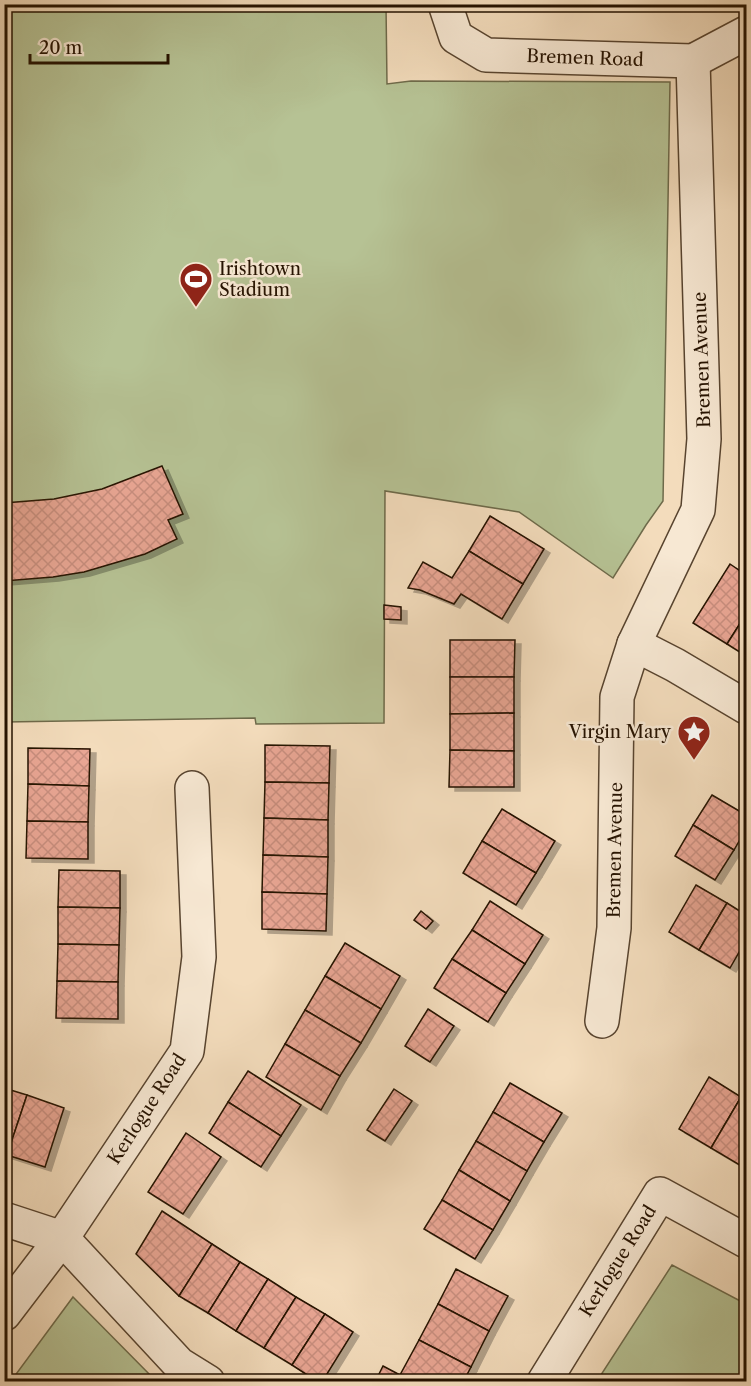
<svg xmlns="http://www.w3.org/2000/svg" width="751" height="1386" viewBox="0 0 751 1386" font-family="'Libre Caslon Text',serif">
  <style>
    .green { fill: #b6c294; stroke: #6e6a4a; stroke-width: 1.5 }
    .building { fill: url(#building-cross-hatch); stroke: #251200; stroke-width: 1.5; filter: url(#shadow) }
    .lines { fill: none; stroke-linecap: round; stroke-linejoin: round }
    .minor-casing { stroke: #58442f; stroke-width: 36 }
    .minor { stroke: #f7e8d3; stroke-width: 33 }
    .labels { text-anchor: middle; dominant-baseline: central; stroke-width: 5; stroke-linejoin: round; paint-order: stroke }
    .street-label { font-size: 18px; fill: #251200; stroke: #f7e8d3 }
    .poi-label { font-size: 18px; fill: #251200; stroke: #f7e8d3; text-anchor: start }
  </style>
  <defs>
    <pattern id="building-cross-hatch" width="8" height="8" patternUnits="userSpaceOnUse" patternTransform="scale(1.5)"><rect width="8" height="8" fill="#e9a694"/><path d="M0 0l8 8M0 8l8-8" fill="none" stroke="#c88e7e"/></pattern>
    <filter id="shadow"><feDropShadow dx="6" dy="4" stdDeviation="0" flood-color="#0004"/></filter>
  </defs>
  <rect width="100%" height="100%" fill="#f3dcbc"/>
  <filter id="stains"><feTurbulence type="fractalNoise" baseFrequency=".00333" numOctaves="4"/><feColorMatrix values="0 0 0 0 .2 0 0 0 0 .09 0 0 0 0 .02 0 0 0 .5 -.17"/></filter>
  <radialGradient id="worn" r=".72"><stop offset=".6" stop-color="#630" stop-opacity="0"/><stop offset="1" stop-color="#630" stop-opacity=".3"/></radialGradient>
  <!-- green -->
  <g class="green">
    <polygon points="4,5 386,5 387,84 411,81 670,82 663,501 646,525 613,578 519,512 385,491 384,723 256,724 255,718 5,722"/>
    <polygon points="672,1265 746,1304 746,1381 597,1381"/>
    <polygon points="73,1297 156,1381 11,1381"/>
  </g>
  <!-- building -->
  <g class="building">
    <polygon points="162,466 183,514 168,520 177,539 145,554 84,572 53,577 4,581 4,503 54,499 102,489"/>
    <polygon points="490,516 544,549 523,584 469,551"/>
    <polygon points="469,551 523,584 502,619 461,594 454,604 420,590 408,588 423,562 452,578"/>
    <polygon points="730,564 746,575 746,614 727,644 693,623"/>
    <polygon points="384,605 401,607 401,620 384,619"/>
    <polygon points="746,614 746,656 727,644"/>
    <polygon points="450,640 515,640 514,677 450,677"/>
    <polygon points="450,677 514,677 514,713 450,714"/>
    <polygon points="514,713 514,751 450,750 450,714"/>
    <polygon points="265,745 330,746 329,783 265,782"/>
    <polygon points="28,748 90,749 89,786 28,784"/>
    <polygon points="450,750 514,751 514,787 449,787"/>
    <polygon points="265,782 329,783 328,820 264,818"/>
    <polygon points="28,784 89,786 88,822 27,821"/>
    <polygon points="712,795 746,815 746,829 734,850 693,825"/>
    <polygon points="502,809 555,841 536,873 482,841"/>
    <polygon points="264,818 328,820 328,857 263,855"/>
    <polygon points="27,821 88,822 88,859 26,858"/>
    <polygon points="693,825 734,850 715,880 675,856"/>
    <polygon points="482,841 536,873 516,905 463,873"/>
    <polygon points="263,855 328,857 327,894 262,892"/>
    <polygon points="59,870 120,871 120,908 58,907"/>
    <polygon points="696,885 727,903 699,950 669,932"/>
    <polygon points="262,892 327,894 326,931 262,929"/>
    <polygon points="490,901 543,935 525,964 472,930"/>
    <polygon points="727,903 746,915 746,940 730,968 699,950"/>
    <polygon points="58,907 120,908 119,945 58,944"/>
    <polygon points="421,911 433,921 426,929 414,920"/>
    <polygon points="472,930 525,964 506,993 452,959"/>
    <polygon points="345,943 400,976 381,1009 325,976"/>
    <polygon points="58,944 119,945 118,982 57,981"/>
    <polygon points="452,959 506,993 488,1022 434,988"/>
    <polygon points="325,976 381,1009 361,1043 305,1010"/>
    <polygon points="57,981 118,982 118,1019 56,1018"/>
    <polygon points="428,1009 454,1026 430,1062 405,1046"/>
    <polygon points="305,1010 361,1043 340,1076 285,1044"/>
    <polygon points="285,1044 340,1076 321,1110 266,1077"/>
    <polygon points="248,1071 301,1105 281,1136 228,1102"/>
    <polygon points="709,1077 741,1097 711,1148 679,1129"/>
    <polygon points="510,1083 562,1113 544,1142 493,1112"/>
    <polygon points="4,1088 27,1095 7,1155 4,1154"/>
    <polygon points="394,1089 412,1101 385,1141 367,1130"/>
    <polygon points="27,1095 64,1108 45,1167 7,1155"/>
    <polygon points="741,1097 746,1100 746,1162 743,1167 711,1148"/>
    <polygon points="228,1102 281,1136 261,1167 209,1133"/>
    <polygon points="493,1112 544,1142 527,1171 476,1141"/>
    <polygon points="186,1133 221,1157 183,1214 148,1192"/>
    <polygon points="476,1141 527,1171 510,1201 459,1170"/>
    <polygon points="459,1170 510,1201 493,1230 442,1200"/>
    <polygon points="442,1200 493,1230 475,1259 424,1229"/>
    <polygon points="162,1211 212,1244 179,1296 136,1254"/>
    <polygon points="212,1244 240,1262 208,1313 179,1296"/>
    <polygon points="240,1262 268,1279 236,1331 208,1313"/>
    <polygon points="456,1269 508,1296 489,1331 438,1304"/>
    <polygon points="268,1279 296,1297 264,1348 236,1331"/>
    <polygon points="296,1297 325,1314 292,1365 264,1348"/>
    <polygon points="438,1304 489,1331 471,1367 419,1340"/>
    <polygon points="325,1314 353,1332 322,1382 318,1382 292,1365"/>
    <polygon points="419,1340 471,1367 463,1382 412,1382 400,1375"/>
    <polygon points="383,1366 400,1375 412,1382 375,1382"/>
  </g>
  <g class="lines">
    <!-- minor casing -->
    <g class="minor-casing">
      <g id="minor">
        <polyline points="445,4 456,37 486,55 693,61 746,33"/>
        <polyline points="634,644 675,665 746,707"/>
        <polyline points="192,788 199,957 187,1051 62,1238 179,1364 208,1382"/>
        <polyline points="602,1021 614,928 617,697 634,644 698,510 704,439 693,61"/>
        <polyline points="4,1219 62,1238 4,1314"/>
        <polyline points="544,1382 660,1194 746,1241"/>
      </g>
    </g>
    <!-- minor -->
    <use href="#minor" class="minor"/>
  </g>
  <!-- icons -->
  <defs>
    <g id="stadium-pin" transform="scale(1.725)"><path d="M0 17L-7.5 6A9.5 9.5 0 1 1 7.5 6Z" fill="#8f2418" stroke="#f7e8d3"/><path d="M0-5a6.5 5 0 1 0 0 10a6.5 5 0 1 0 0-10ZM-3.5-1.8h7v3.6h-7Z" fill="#fff"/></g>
    <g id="sight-pin" transform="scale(1.725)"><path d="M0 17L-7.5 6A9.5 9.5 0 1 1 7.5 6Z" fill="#8f2418" stroke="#f7e8d3"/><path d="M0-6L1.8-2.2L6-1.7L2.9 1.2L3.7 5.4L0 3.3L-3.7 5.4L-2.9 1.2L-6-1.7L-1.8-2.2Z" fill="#fff"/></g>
  </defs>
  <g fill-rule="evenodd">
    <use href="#stadium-pin" x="196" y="279"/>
    <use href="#sight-pin" x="694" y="732"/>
  </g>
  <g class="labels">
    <!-- street labels -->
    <g class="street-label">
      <text transform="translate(585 58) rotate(2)">Bremen Road</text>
      <text transform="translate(702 360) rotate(-92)">Bremen Avenue</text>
      <text transform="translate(615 850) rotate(-89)">Bremen Avenue</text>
      <text transform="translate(147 1109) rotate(-57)">Kerlogue Road</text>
      <text transform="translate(618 1261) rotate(-58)">Kerlogue Road</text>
    </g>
    <!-- poi labels -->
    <g class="poi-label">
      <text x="219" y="269">Irishtown<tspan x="219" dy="21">Stadium</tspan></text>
      <text x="671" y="732" text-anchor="end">Virgin Mary</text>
    </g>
  </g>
  <!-- margin -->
  <rect width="751" height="1386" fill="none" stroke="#f3dcbc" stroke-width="24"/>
  <rect x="6" y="6" width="739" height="1374" fill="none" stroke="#251200" stroke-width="3"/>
  <rect x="12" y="12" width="727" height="1362" fill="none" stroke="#251200" stroke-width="1.5"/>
  <!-- scale -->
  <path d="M30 54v9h138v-9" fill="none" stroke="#251200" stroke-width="3"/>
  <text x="39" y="54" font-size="18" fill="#251200" stroke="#f7e8d3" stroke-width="4.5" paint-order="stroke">20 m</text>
  <rect width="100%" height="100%" filter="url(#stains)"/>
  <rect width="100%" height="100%" fill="url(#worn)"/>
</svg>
